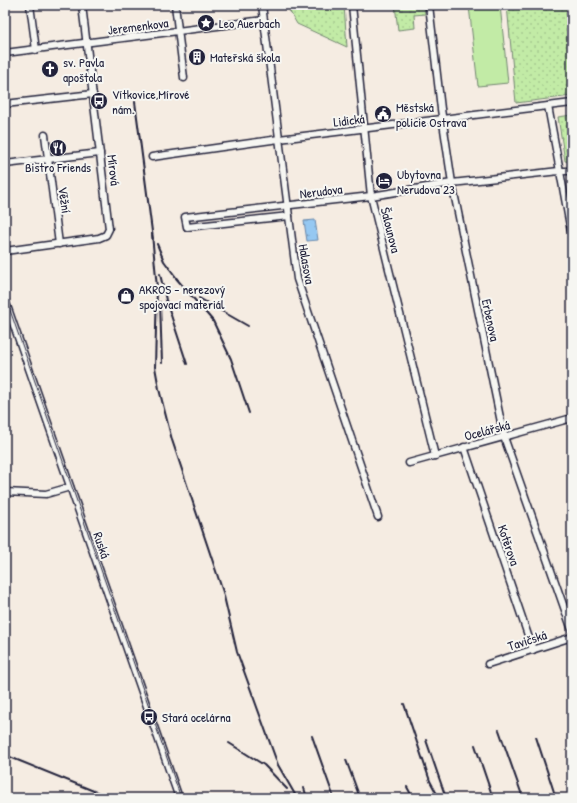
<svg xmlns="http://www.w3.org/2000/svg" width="577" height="803" viewBox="0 0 577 803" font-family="'Patrick Hand',sans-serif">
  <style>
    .green { fill: url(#green-dots); stroke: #728670 }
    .pitch { fill: #c2eba6; stroke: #728670 }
    .water { fill: url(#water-ripples); stroke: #6786a9 }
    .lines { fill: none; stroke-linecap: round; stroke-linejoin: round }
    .street-casing { stroke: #22223b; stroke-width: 9 }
    .street { stroke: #f6f6f2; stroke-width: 6 }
    .tram { stroke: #22223b; stroke-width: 1 }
    .rail { stroke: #22223b; stroke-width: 2 }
    .labels { text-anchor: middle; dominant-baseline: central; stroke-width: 4; stroke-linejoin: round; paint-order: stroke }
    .poi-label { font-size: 13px; fill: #22223b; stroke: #f6f6f2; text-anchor: start }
    .street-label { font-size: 13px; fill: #22223b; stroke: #f6f6f2 }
  </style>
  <defs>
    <pattern id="green-dots" width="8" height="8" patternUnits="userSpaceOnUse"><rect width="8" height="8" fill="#c2eba6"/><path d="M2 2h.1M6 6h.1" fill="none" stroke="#a6c990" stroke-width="1.8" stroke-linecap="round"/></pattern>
    <pattern id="water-ripples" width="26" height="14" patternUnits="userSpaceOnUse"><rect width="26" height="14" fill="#95c8f2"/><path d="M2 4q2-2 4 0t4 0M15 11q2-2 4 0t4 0" fill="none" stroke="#80acd0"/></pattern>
  </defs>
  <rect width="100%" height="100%" fill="#f5ece2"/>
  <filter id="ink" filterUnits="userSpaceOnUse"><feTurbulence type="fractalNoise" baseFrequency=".025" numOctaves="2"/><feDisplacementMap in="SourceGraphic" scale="8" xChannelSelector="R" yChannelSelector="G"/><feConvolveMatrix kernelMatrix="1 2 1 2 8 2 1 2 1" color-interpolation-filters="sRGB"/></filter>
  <g filter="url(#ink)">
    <!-- green -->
    <g class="green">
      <polygon points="288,5 344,5 347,47 297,24 289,10"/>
      <polygon points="395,5 424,5 425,14 414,15 415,28 398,30"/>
      <polygon points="507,5 572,5 572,96 516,103"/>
      <polygon points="572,115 572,162 565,161 558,117"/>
    </g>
    <!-- pitch -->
    <polygon class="pitch" points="500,5 508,83 478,86 469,6"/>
    <!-- water -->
    <polygon class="water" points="315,220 318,240 307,241 304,221"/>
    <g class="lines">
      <!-- street casing -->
      <g class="street-casing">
        <g id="street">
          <polyline points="30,5 36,50"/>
          <polyline points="175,5 184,78"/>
          <polyline points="262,5 297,279 378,517"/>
          <polyline points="352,5 371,196 435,456"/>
          <polyline points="429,5 441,109 452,183 504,437 572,630"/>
          <polyline points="5,53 264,20"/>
          <polyline points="5,104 93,94"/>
          <polyline points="548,106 572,237"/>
          <polyline points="45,135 59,244"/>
          <polyline points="152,157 279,139 572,103"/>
          <polyline points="5,164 100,153"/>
          <polyline points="289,216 187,227 185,217 371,196 452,183 559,171 572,171"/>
          <polyline points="5,251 99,238 106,235 109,229 82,5"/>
          <polyline points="5,300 179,798"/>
          <polyline points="464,447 533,650"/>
          <polyline points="409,463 572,418"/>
          <polyline points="5,492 46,494 70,487"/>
          <polyline points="488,664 572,637"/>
        </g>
      </g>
      <!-- street -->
      <use href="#street" class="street"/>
      <!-- tram -->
      <polyline class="tram" points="5,296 181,798"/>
      <!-- rail -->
      <g class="rail">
        <polyline points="135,102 153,239"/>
        <polyline points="152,234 157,288 155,367 159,389 172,440 223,592 237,652 278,765 297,798"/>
        <polyline points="157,244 164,261 178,280"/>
        <polyline points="160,274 166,300 187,364"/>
        <polyline points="175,277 213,321 231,359 249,413"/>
        <polyline points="199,298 248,326"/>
        <polyline points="160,302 162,363"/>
        <polyline points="404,704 430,781 439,798"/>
        <polyline points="499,730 523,798"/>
        <polyline points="312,736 334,798"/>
        <polyline points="536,737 556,798"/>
        <polyline points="426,740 446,798"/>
        <polyline points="229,743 264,765 287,789"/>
        <polyline points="475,745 493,798"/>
        <polyline points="5,755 111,798"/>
        <polyline points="346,760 360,798"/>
        <polyline points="407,787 413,798"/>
        <polyline points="304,788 307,798"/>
      </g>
    </g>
  </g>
  <!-- icons -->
  <defs>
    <g id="sight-disc" transform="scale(0.9)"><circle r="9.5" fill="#22223b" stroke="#f6f6f2"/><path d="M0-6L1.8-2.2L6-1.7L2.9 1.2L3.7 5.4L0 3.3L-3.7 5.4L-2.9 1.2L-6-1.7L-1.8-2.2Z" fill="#fff"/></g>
    <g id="building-disc" transform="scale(0.9)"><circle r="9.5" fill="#22223b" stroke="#f6f6f2"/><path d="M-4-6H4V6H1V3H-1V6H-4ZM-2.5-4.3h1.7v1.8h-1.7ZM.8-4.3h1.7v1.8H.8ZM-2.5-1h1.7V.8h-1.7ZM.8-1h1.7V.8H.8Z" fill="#fff"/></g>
    <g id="church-disc" transform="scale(0.9)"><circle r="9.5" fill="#22223b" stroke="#f6f6f2"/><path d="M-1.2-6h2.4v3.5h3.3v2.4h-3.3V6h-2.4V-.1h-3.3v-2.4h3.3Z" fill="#fff"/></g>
    <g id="bus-disc" transform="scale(0.9)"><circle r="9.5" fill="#22223b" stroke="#f6f6f2"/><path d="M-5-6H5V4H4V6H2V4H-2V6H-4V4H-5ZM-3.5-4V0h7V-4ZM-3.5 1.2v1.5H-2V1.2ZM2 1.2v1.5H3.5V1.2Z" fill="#fff"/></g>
    <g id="civic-disc" transform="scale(0.9)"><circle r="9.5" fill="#22223b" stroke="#f6f6f2"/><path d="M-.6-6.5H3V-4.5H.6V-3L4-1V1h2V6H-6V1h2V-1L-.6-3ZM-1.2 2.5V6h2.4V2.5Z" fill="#fff"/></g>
    <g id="restaurant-disc" transform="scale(0.9)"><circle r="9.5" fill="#22223b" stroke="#f6f6f2"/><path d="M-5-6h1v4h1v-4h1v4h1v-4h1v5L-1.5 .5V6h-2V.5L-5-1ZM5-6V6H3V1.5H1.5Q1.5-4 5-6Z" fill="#fff"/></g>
    <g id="hotel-disc" transform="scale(0.9)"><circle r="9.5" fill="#22223b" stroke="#f6f6f2"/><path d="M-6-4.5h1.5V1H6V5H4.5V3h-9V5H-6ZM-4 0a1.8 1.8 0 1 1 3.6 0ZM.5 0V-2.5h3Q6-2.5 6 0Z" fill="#fff"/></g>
    <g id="shop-disc" transform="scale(0.9)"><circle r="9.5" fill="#22223b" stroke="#f6f6f2"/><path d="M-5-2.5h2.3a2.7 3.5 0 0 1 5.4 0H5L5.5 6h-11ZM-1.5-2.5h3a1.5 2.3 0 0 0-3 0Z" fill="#fff"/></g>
  </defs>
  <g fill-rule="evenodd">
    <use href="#sight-disc" x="206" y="23"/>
    <use href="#building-disc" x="197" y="57"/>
    <use href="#church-disc" x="50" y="69"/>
    <use href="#bus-disc" x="99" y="101"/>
    <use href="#civic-disc" x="383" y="114"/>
    <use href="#restaurant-disc" x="58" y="148"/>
    <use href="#hotel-disc" x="384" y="181"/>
    <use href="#shop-disc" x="126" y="296"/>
    <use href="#bus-disc" x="149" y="717"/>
  </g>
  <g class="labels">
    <!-- poi labels -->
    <g class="poi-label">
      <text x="219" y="23">Leo Auerbach</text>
      <text x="210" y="57">Mateřská škola</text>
      <text x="63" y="62">sv. Pavla<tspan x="63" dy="15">apoštola</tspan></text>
      <text x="112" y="94">Vítkovice,Mírové<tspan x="112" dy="15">nám.</tspan></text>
      <text x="396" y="107">Městská<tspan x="396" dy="15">policie Ostrava</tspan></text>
      <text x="58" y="167" text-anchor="middle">Bistro Friends</text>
      <text x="397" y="174">Ubytovna<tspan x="397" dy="15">Nerudova 23</tspan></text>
      <text x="139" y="289">AKROS - nerezový<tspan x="139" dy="15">spojovací materiál</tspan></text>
      <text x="162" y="717">Stará ocelárna</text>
    </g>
    <!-- street labels -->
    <g class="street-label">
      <text transform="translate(138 26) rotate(-7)">Jeremenkova</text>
      <text transform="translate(349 120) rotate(-7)">Lidická</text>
      <text transform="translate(114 170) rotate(83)">Mírová</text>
      <text transform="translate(321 191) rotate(-7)">Nerudova</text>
      <text transform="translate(65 200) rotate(82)">Věžní</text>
      <text transform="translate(391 230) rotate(76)">Šalounova</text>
      <text transform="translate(307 264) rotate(80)">Halasova</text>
      <text transform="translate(491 320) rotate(78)">Erbenova</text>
      <text transform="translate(487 430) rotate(-15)">Ocelářská</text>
      <text transform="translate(102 545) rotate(71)">Ruská</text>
      <text transform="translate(509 545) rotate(71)">Kotěrova</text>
      <text transform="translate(527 640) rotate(-18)">Tavičská</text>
    </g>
  </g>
  <!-- margin -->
  <rect width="577" height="803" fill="none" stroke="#f6f6f2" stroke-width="20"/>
  <rect x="10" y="10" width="557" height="783" fill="none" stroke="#22223b" stroke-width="1.5" filter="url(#ink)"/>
</svg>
